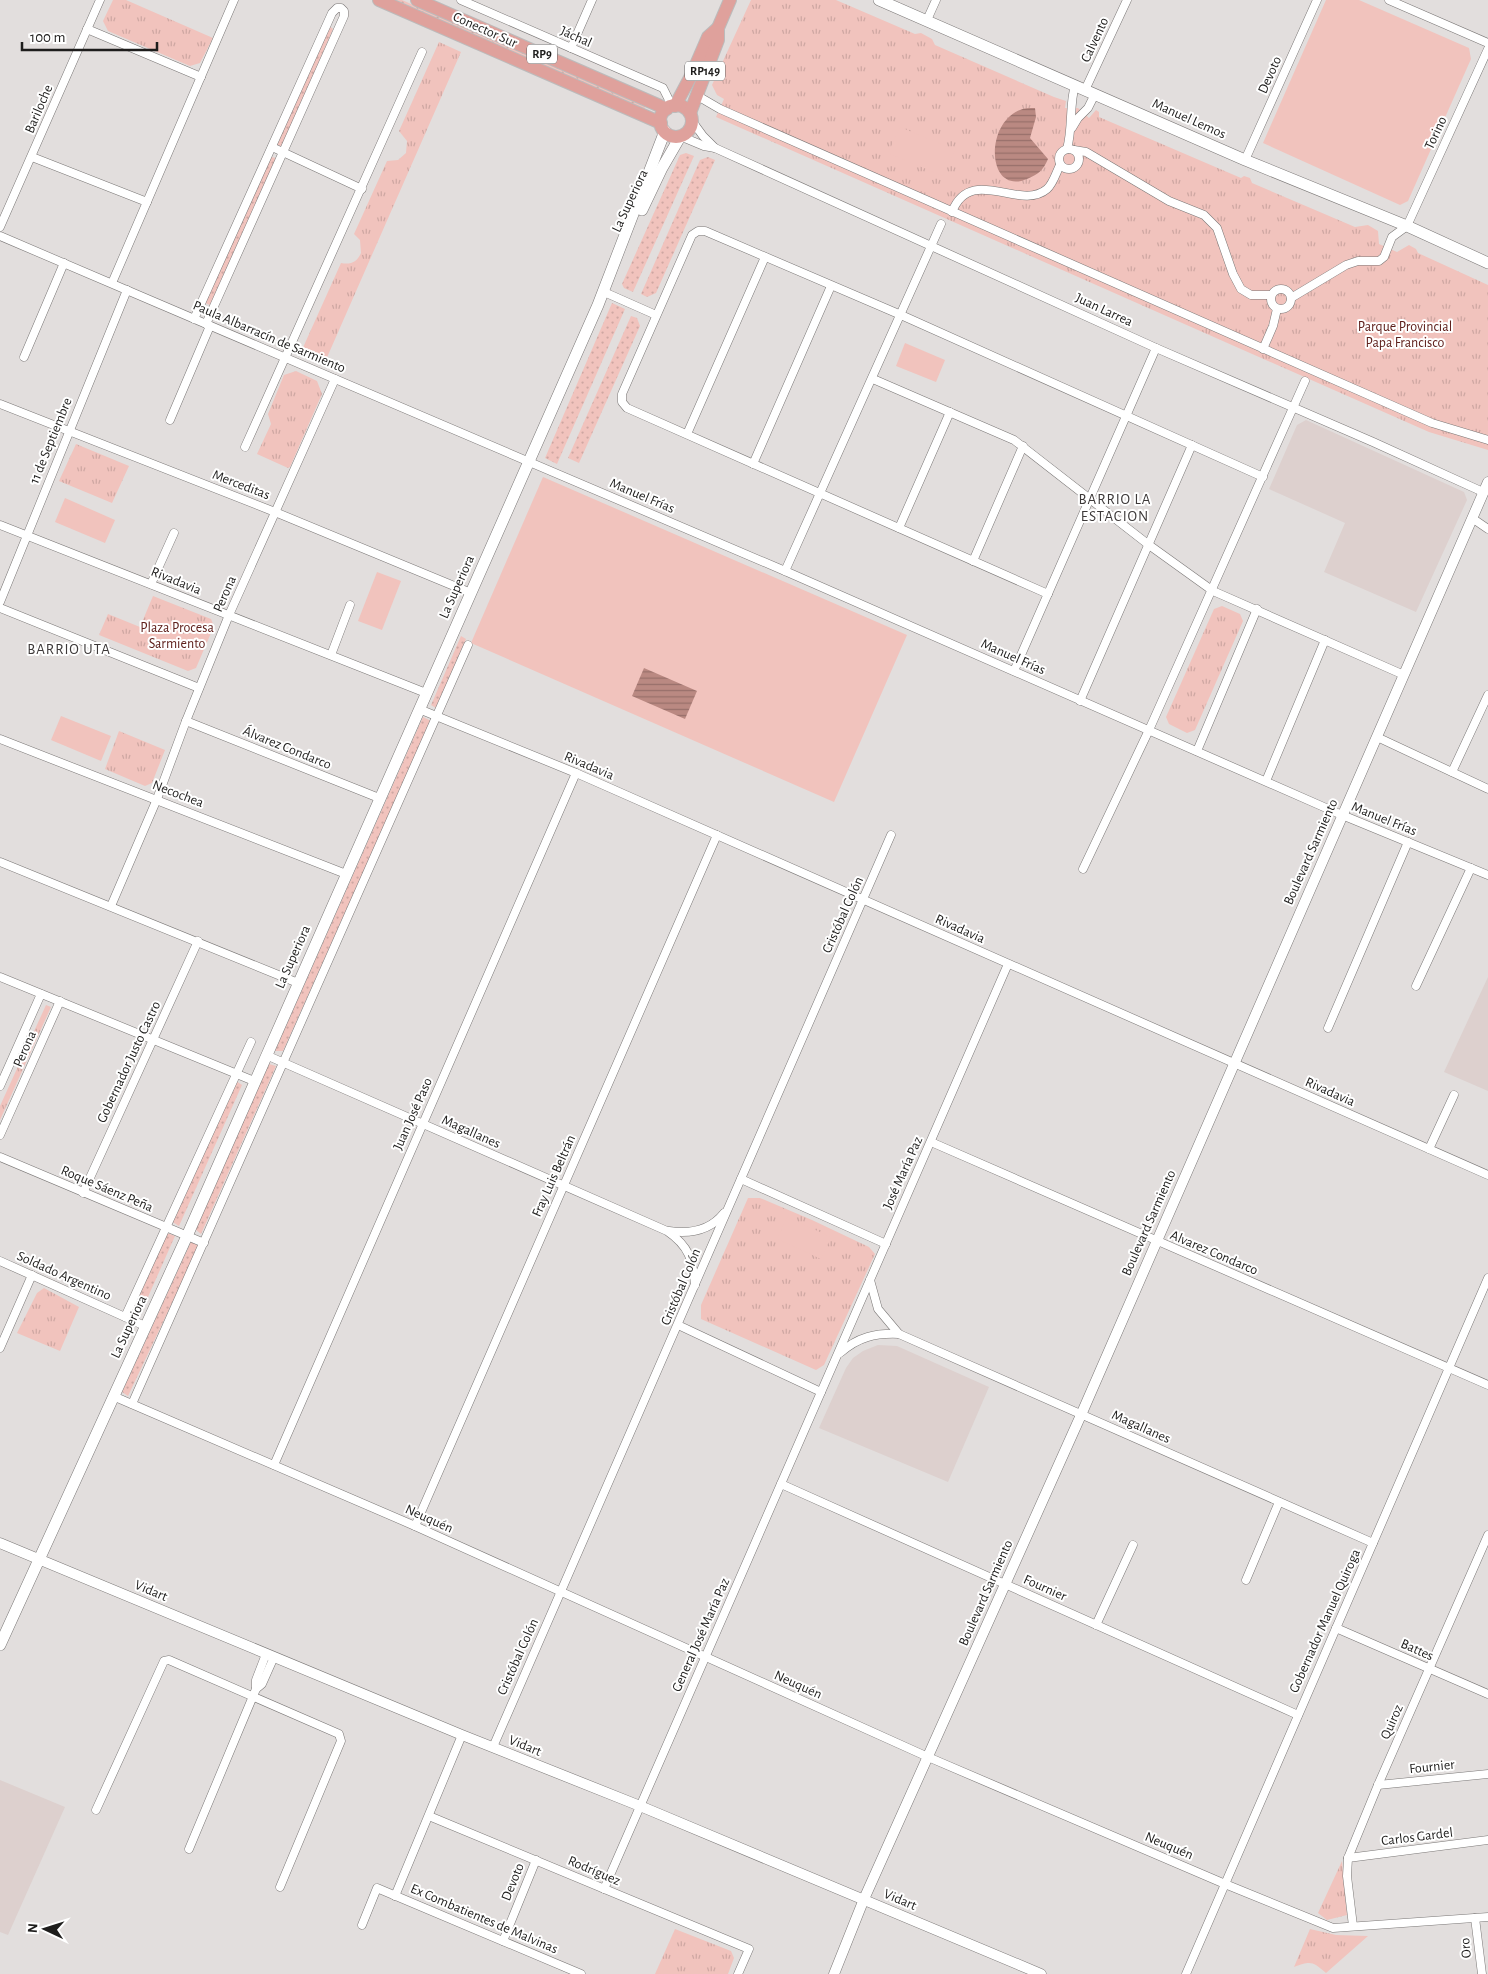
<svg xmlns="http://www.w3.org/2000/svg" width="1488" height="1974" viewBox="0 0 1488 1974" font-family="'Alegreya Sans',sans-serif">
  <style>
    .built { fill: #ddd0ce }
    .grass { fill: url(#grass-dots) }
    .park { fill: url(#park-tufts) }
    .pitch { fill: #f1c3bd }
    .water { fill: url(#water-rules) }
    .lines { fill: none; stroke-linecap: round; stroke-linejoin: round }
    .minor-casing { stroke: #7a7776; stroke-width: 9 }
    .tertiary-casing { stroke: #7a7776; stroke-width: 11 }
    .secondary-casing { stroke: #7a7776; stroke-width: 12 }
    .primary-casing { stroke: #bcbbbb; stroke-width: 14 }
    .minor { stroke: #fff; stroke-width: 8 }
    .tertiary { stroke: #fff; stroke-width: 10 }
    .secondary { stroke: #fff; stroke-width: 11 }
    .primary { stroke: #dfa19c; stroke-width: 12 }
    .labels { text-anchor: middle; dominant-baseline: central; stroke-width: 4; stroke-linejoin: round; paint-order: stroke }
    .shield { fill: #fff; stroke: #626160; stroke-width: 1 }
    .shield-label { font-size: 12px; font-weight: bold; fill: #1e1d1c }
    .street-label { font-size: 14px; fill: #1e1d1c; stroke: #fff }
    .park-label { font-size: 14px; fill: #5f201c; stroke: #fff }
    .neighbourhood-label { font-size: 15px; letter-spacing: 1px; fill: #3d3939; stroke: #fff }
  </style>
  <defs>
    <pattern id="grass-dots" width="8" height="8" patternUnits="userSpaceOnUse" patternTransform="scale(1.25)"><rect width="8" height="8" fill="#f1c3bd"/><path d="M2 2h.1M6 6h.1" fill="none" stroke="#cea7a2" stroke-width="1.8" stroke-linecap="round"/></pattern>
    <pattern id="park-tufts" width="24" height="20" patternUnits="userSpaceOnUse" patternTransform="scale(1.25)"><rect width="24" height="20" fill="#f1c3bd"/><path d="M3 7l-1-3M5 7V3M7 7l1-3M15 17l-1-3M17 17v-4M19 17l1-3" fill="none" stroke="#cea7a2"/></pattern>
    <pattern id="water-rules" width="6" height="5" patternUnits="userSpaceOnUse" patternTransform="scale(1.25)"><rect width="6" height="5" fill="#ba8982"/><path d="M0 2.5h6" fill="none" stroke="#976f6a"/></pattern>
  </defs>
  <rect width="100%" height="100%" fill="#e2dedd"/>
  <!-- built -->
  <g class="built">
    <polygon points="1306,420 1464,492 1467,500 1416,612 1324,572 1345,523 1269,489 1297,425"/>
    <polygon points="1488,977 1488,1091 1444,1072"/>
    <polygon points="878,1345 897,1346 989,1387 948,1482 819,1428 846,1368 853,1358 863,1351"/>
    <polygon points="0,1780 65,1807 8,1935 0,1932"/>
  </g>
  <!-- grass -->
  <g class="grass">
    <polygon points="394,0 402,0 646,106 644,109"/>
    <polygon points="329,26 333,29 282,147 276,144"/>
    <polygon points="686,153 694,156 633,292 624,288 622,284 680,155"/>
    <polygon points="271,157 276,158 210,305 205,303"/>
    <polygon points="708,157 715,160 656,293 647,297 641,294 700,160"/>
    <polygon points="612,303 625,309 557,464 545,458"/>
    <polygon points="631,316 637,318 640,326 579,463 568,458"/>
    <polygon points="461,636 466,639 436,708 431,705"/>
    <polygon points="423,717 431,721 283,1051 275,1051"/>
    <polygon points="269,1064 276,1066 201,1234 195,1229"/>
    <polygon points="236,1081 242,1085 179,1226 171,1221"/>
    <polygon points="167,1233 175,1236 140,1315 132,1311"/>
    <polygon points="191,1242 199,1246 128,1396 122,1392"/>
  </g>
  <!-- park -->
  <g class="park">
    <polygon points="113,0 126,0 213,38 200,63 190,66 108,31 103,21"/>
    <polygon points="751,0 836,0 915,34 921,33 932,39 935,45 1054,97 1066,101 1065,108 1078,108 1089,118 1096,110 1099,112 1099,117 1241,178 1244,176 1250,178 1252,183 1355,227 1368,225 1378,231 1379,244 1397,252 1409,245 1416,249 1418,253 1488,285 1488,450 1429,432 716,117 724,99 717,95 712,85"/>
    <path d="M439,42L461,52L325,362L301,352L341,263C351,265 357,262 361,253L360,240L354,234L387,161L398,160L406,153L407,141L399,131Z"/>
    <polygon points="296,371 317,381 322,394 290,467 288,468 257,454 271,424 268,414 284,375"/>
    <polygon points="76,444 129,466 112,503 59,481"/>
    <polygon points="153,596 211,619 214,626 196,668 188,671 99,635 108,614 140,627"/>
    <polygon points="1222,606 1240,614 1243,621 1195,730 1187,733 1169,724 1166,717 1214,609"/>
    <polygon points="119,731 165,750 152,783 145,786 105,769"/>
    <polygon points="46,1005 51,1007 0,1120 0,1106"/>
    <polygon points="748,1198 760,1198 812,1220 869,1247 875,1254 824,1365 816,1370 701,1319 701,1305"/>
    <polygon points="44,1288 79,1307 60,1351 17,1333 37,1293"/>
    <polygon points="1342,1861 1347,1915 1327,1920 1318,1913"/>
    <polygon points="675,1929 731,1951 734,1958 728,1974 655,1974"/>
    <path d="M1310,1929L1336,1935L1368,1936L1326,1973C1312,1961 1311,1961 1294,1967Z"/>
  </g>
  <!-- pitch -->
  <g class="pitch">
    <polygon points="1326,0 1359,0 1469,48 1471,59 1408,201 1400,205 1263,143"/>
    <polygon points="900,127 955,150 943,176 888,153"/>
    <polygon points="905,343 945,360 936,382 896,366"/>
    <polygon points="543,477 907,635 834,802 471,643"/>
    <polygon points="65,498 115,520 105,543 55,522"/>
    <polygon points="377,572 401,581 382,630 358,621"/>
    <polygon points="61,716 111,736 101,761 51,740"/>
    <polygon points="787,1217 831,1237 821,1259 777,1239"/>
  </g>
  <!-- water -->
  <g class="water">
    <path d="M1035,108L1036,117L1030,138L1048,159C1043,171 1038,174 1027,179C987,196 984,124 1020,110C1024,108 1030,108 1035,108Z"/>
    <polygon points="644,668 697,691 685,719 632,696"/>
  </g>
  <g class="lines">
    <!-- minor casing -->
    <g class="minor-casing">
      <g id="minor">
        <polyline points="461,0 663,88 672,106"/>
        <polyline points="1389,0 1488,43"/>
        <polyline points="927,20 936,0"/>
        <polyline points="87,29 201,77"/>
        <polyline points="571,48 592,0"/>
        <polyline points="1085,90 1127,0"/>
        <polyline points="696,95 720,109 1432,423 1488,440"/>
        <polyline points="692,121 703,136 715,148"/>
        <polyline points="1072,128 1078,118 1088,108 1095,94"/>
        <polyline points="680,136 704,146 715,148 1156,348 1373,442 1483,492"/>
        <polyline points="272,147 362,189"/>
        <circle cx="1069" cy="159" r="10"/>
        <path d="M1067,149C1073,127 1069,106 1075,85"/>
        <polyline points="1074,150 1086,152 1169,201 1204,215 1217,228 1233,274 1241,289 1251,295 1271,295"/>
        <polyline points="32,157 147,202"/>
        <polyline points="1245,160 1317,0"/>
        <path d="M952,212C971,164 1020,212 1047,189C1053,184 1056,173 1060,165"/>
        <polyline points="0,227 100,0"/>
        <polyline points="0,236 785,571 1342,815 1488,875"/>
        <polyline points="112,283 234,0"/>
        <circle cx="1281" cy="299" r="10"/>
        <polyline points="604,292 656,315"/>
        <polyline points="1291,298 1346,265 1358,261 1379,261 1384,257 1392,237 1407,226 1488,49"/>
        <polyline points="194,319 332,13 337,8 341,8 344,11 344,16 206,324"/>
        <polyline points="1263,349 1273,326 1277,309"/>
        <polyline points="24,357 64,263"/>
        <polyline points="873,379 1014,440 1149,545 1213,591 1404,675"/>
        <polyline points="0,404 275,512 471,593"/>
        <polyline points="170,420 210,326"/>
        <polyline points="687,434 765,257"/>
        <polyline points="245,447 422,52"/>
        <polyline points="753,464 831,286"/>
        <polyline points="1472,518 1488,529"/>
        <polyline points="0,525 426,693"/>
        <polyline points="899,528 950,412"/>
        <polyline points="973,561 1023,446"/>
        <polyline points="785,571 941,224"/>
        <polyline points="151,584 174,533"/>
        <polyline points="1048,594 627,408 622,402 622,394 692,235 698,231 705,231 901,315 1263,477"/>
        <polyline points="0,602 127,290"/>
        <polyline points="0,608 199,688"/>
        <polyline points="331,655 350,605"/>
        <polyline points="1014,671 1156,348"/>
        <polyline points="1080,701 1192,445"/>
        <polyline points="419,709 576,773 1488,1175"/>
        <polyline points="186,721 379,798"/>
        <polyline points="1377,737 1488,789"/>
        <polyline points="0,739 346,874"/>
        <polyline points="1197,751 1257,609"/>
        <polyline points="1452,772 1488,695"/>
        <polyline points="1266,781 1325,640"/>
        <polyline points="0,862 298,983"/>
        <polyline points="1083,869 1149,730 1305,381"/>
        <polyline points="111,906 157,799 186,721 229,615 335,379"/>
        <polyline points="0,977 254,1081"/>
        <polyline points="1416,986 1471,868"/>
        <polyline points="1328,1028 1408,842"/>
        <path d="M266,1055L667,1231C689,1246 693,1260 695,1285"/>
        <polyline points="0,1086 41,994"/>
        <polyline points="0,1135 60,1001"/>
        <polyline points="931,1142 1488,1385"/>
        <polyline points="1429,1149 1454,1095"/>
        <polyline points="0,1157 204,1243"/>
        <polyline points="741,1179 886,1244"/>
        <polyline points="83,1193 198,941"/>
        <path d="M669,1231C690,1234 710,1231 724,1213"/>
        <polyline points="0,1261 145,1326"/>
        <polyline points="870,1280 878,1309 899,1334"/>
        <polyline points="125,1317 251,1042"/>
        <polyline points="678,1325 821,1392"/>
        <polyline points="0,1348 32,1275"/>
        <path d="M840,1353C858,1337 875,1333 899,1334L1373,1543"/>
        <polyline points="113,1396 415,1526 928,1757 1225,1884 1333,1928 1488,1917"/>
        <polyline points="132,1404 468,645"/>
        <polyline points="274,1465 576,773"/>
        <polyline points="781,1484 1298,1715"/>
        <polyline points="415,1526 717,835"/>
        <polyline points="1246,1580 1279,1502"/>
        <polyline points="1096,1625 1133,1545"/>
        <polyline points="1336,1628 1488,1694"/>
        <polyline points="256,1689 262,1684 274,1657"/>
        <polyline points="493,1747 891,835"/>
        <polyline points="1378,1785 1488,1774"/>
        <polyline points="96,1810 164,1661 169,1660 339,1734 341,1741 280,1887"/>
        <polyline points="429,1816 749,1949 738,1974"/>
        <polyline points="189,1849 256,1689 256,1680 266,1654"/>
        <polyline points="1348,1858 1488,1840"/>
        <polyline points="604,1889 1008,964"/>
        <polyline points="395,1896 462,1735"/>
        <polyline points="1475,1918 1482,1974"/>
        <polyline points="362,1925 377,1888 581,1974"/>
        <polyline points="1353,1926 1347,1876 1348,1858 1378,1785 1488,1535"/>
        <polyline points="503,1941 536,1860"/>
        <polyline points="1186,1974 1488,1278"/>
      </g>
    </g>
    <!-- tertiary casing -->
    <g class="tertiary-casing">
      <g id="tertiary">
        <polyline points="0,1543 462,1735 640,1806 1041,1974"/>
        <polyline points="834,1974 864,1899 1081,1415 1488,482"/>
      </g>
    </g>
    <!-- secondary casing -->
    <g class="secondary-casing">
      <g id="secondary">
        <polyline points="879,0 1245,160 1407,226 1488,263"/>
        <polyline points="642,210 662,168 680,137"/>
        <polyline points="0,1645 187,1236 598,305 665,131"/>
      </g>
    </g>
    <!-- primary casing -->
    <g class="primary-casing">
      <g id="primary">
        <polyline points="379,0 661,123"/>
        <polyline points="417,0 667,109"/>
        <circle cx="676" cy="121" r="16"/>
        <polyline points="675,106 692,74 708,37 718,28"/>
        <polyline points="690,113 718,40 718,28 730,0"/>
      </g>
    </g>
    <!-- minor -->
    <use href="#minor" class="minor"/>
    <!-- tertiary -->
    <use href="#tertiary" class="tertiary"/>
    <!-- secondary -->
    <use href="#secondary" class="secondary"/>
    <!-- primary -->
    <use href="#primary" class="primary"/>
  </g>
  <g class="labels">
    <!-- shield labels -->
    <g class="shield">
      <rect x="527" y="44.5" width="30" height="19" rx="4"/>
      <rect x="685" y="61.5" width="40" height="19" rx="4"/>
    </g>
    <g class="shield-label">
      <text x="542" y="54">RP9</text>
      <text x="705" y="71">RP149</text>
    </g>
    <!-- street labels -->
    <g class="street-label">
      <text transform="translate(485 30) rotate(24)">Conector Sur</text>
      <text transform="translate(576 37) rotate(24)">Jáchal</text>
      <text transform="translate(1095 40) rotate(-65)">Calvento</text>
      <text transform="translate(1270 75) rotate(-66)">Devoto</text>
      <text transform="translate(39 109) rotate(-67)">Bariloche</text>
      <text transform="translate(1189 119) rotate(24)">Manuel Lemos</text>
      <text transform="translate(1436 133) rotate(-65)">Torino</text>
      <text transform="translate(630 201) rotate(-65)">La Superiora</text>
      <text transform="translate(1104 310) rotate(25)">Juan Larrea</text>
      <text transform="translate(269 337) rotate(23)">Paula Albarracín de Sarmiento</text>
      <text transform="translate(51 441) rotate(-68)">11 de Septiembre</text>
      <text transform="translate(241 485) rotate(21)">Merceditas</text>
      <text transform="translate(642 496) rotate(23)">Manuel Frías</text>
      <text transform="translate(176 581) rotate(22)">Rivadavia</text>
      <text transform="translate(457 587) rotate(-66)">La Superiora</text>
      <text transform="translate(225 594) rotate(-66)">Perona</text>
      <text transform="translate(1013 657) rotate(24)">Manuel Frías</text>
      <text transform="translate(287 748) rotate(22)">Álvarez Condarco</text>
      <text transform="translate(589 766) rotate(23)">Rivadavia</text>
      <text transform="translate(178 794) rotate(21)">Necochea</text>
      <text transform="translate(1384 819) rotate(22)">Manuel Frías</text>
      <text transform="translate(1311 852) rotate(-66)">Boulevard Sarmiento</text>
      <text transform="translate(843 915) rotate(-66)">Cristóbal Colón</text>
      <text transform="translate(960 929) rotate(24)">Rivadavia</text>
      <text transform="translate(293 957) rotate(-66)">La Superiora</text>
      <text transform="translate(25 1049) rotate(-66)">Perona</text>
      <text transform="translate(129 1062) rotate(-65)">Gobernador Justo Castro</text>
      <text transform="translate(1330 1092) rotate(24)">Rivadavia</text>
      <text transform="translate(413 1114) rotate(-66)">Juan José Paso</text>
      <text transform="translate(471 1132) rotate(24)">Magallanes</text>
      <text transform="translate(903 1173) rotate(-66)">José María Paz</text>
      <text transform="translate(554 1176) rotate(-66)">Fray Luis Beltrán</text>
      <text transform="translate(107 1189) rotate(23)">Roque Sáenz Peña</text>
      <text transform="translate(1149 1223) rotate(-66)">Boulevard Sarmiento</text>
      <text transform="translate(1214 1253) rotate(23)">Alvarez Condarco</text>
      <text transform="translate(64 1276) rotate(24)">Soldado Argentino</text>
      <text transform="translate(681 1287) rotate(-67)">Cristóbal Colón</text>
      <text transform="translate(129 1327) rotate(-65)">La Superiora</text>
      <text transform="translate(1141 1427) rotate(24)">Magallanes</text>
      <text transform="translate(429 1519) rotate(24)">Neuquén</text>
      <text transform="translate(1045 1588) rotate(24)">Fournier</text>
      <text transform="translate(151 1591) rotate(23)">Vidart</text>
      <text transform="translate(986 1593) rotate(-66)">Boulevard Sarmiento</text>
      <text transform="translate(1325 1621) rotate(-66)">Gobernador Manuel Quiroga</text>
      <text transform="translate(701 1635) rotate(-66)">General José María Paz</text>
      <text transform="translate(1417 1650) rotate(24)">Battes</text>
      <text transform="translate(518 1657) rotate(-66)">Cristóbal Colón</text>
      <text transform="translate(798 1685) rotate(24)">Neuquén</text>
      <text transform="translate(1392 1722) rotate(-66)">Quiroz</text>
      <text transform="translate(525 1746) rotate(22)">Vidart</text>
      <text transform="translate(1432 1767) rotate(-6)">Fournier</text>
      <text transform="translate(1417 1837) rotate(-7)">Carlos Gardel</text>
      <text transform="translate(1169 1846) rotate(23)">Neuquén</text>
      <text transform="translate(594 1871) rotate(23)">Rodríguez</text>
      <text transform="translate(513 1882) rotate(-68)">Devoto</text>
      <text transform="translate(900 1900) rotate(23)">Vidart</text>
      <text transform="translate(484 1919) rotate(23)">Ex Combatientes de Malvinas</text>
      <text transform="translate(1466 1948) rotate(-96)">Oro</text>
    </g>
    <!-- park labels -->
    <g class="park-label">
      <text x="1405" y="327">Parque Provincial<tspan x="1405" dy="16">Papa Francisco</tspan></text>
      <text x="177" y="628">Plaza Procesa<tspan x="177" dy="16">Sarmiento</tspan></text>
    </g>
    <!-- neighbourhood labels -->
    <g class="neighbourhood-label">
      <text x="1115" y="499">BARRIO LA<tspan x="1115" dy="17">ESTACION</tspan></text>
      <text x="69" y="649">BARRIO UTA</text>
    </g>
  </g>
  <!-- north arrow -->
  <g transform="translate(45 1929) rotate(274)" stroke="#ffffff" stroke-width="4" paint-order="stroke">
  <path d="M0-4L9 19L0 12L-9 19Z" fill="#1e1d1c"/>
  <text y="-8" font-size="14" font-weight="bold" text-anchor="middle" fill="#1e1d1c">N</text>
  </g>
  <!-- scale -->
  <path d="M22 42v8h135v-8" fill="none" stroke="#1e1d1c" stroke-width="2.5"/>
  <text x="30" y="42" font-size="15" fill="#1e1d1c" stroke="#ffffff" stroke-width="4" paint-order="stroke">100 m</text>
</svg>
